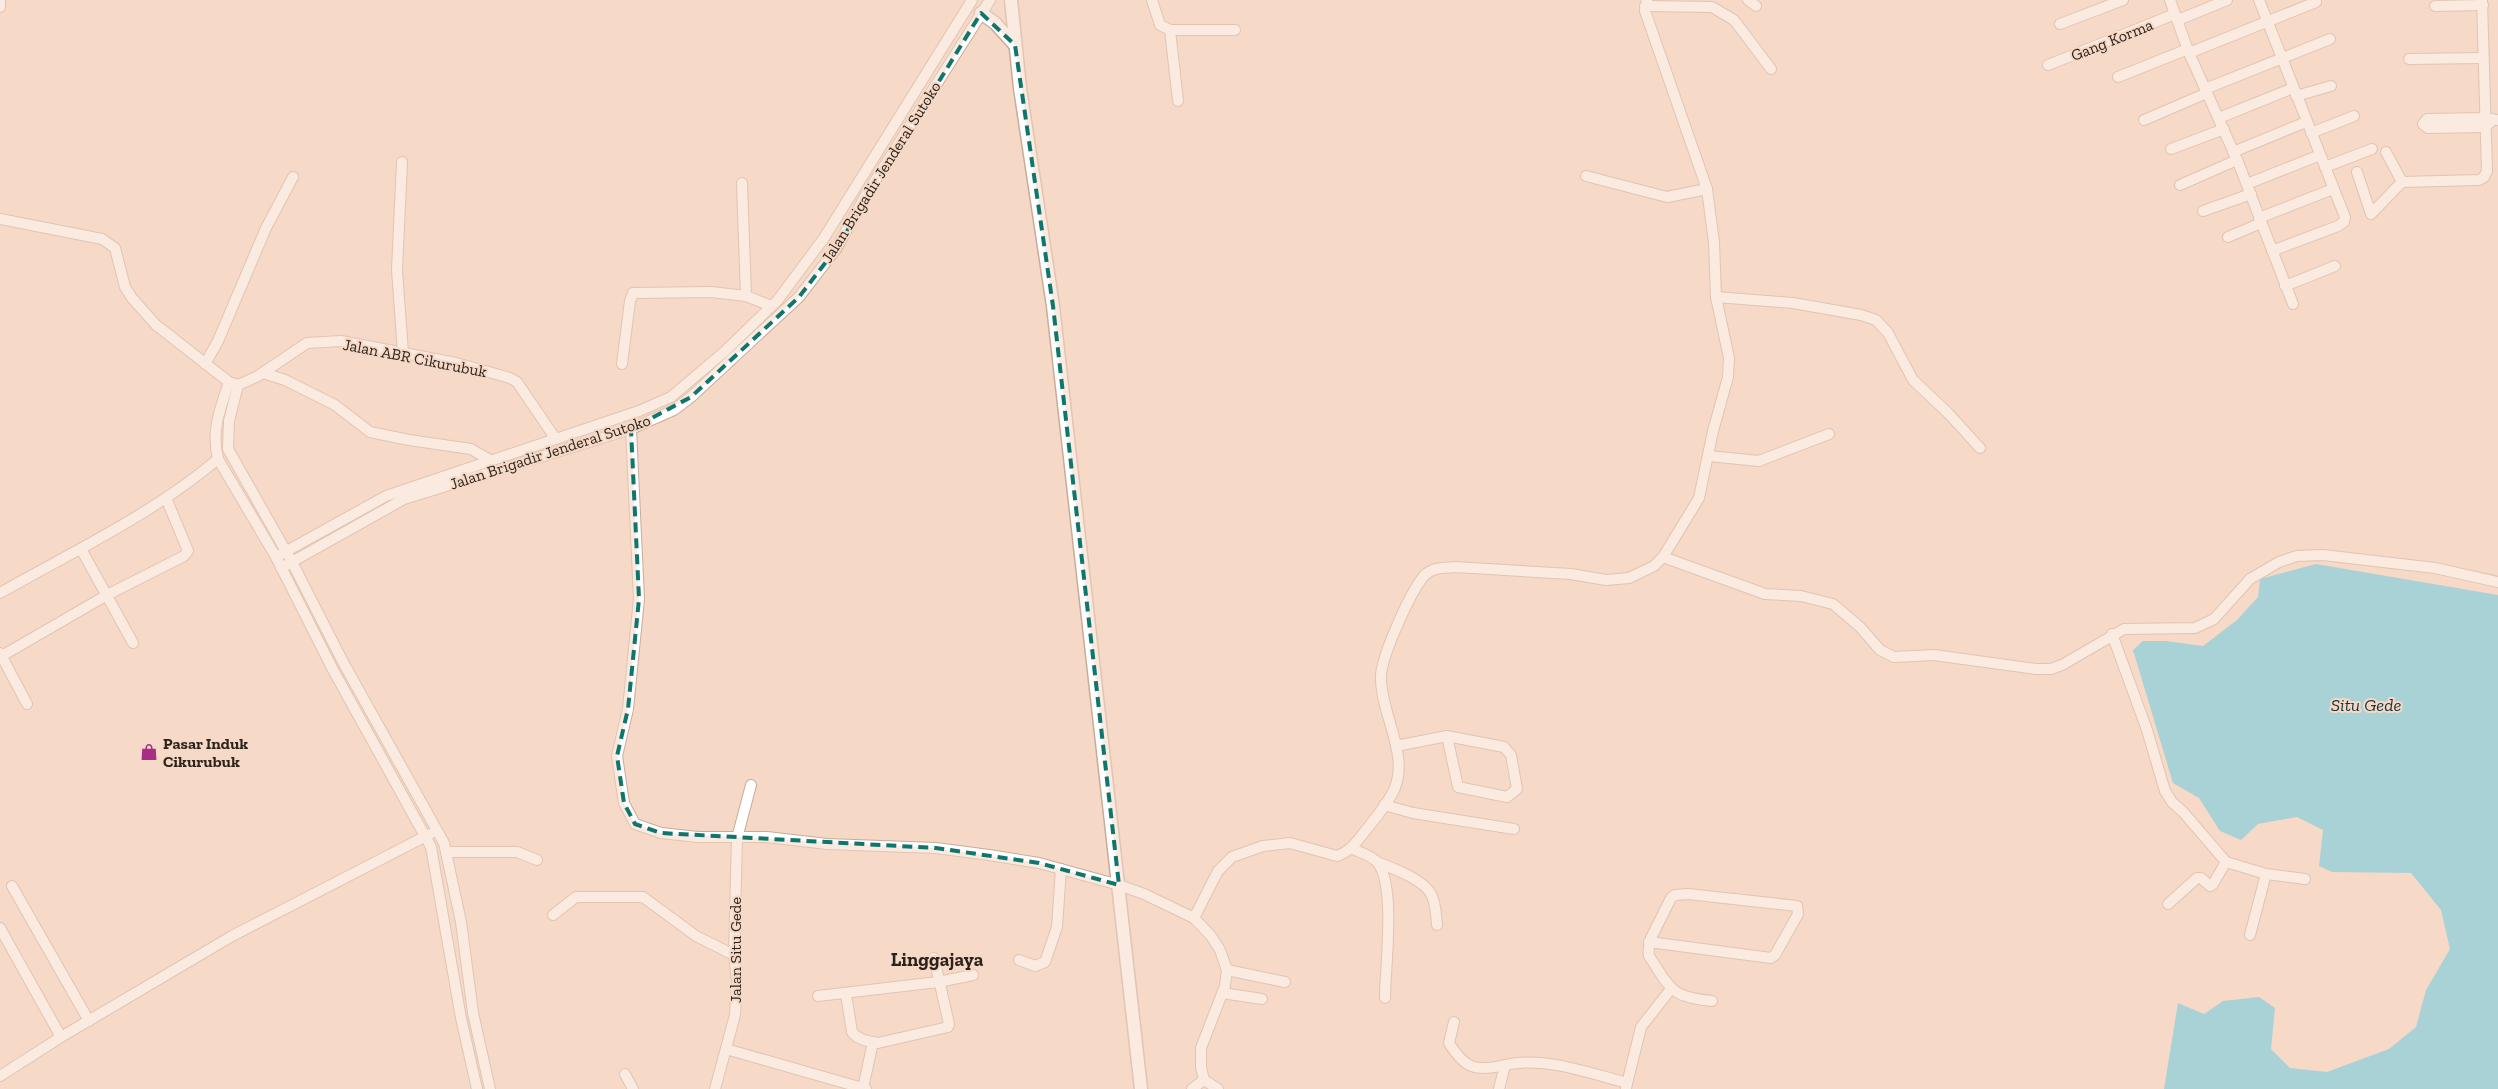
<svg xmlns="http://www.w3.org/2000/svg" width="2498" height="1089" viewBox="0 0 2498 1089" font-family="'Zilla Slab',serif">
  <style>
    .water { fill: #4ccbec }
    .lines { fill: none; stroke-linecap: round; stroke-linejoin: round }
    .minor-casing { stroke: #c7ac9a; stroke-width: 12 }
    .major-casing { stroke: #c7ac9a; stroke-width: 15 }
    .minor { stroke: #fff; stroke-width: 10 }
    .major { stroke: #fff; stroke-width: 12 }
    .marked { fill: none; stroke: #0f766e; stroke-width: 4; stroke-dasharray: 10 6; stroke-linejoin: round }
    .labels { text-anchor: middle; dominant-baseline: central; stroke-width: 4; stroke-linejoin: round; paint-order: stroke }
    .street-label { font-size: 16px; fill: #2c221b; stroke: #f5d9c6 }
    .poi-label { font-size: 16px; font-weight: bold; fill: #2c221b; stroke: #f5d9c6; text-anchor: start }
    .water-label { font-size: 18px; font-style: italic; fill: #1c3238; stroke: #f5d9c6 }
    .quarter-label { font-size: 19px; font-weight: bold; fill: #2c221b; stroke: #f5d9c6 }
  </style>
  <rect width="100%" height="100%" fill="#f5d9c6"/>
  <!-- water -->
  <polygon class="water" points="2316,564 2498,595 2498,1089 2164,1089 2178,1003 2204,1014 2223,1001 2259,997 2275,1008 2271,1049 2290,1068 2327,1072 2389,1049 2416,1027 2426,990 2450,949 2441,910 2411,873 2332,872 2319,866 2323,830 2297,817 2258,824 2241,840 2220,831 2199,798 2173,783 2133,650 2143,641 2166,641 2203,646 2237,620 2258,597 2260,579"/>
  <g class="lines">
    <!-- minor casing -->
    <g class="minor-casing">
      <g id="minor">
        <polyline points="1152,0 1160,25 1170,30 1235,30"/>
        <polyline points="1748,0 1756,6"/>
        <polyline points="2170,0 2189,53 2238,162 2293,304"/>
        <polyline points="2259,0 2345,217 2344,222 2338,226 2272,251"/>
        <polyline points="1645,6 1712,7 1734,20 1771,69"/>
        <polyline points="2435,6 2483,5"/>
        <polyline points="0,7 0,0"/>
        <polyline points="2178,20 2227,0"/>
        <polyline points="2060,24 2123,0"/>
        <polyline points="1170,30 1178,101"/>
        <polyline points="2189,53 2316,2"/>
        <polyline points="2409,59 2483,58"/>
        <polyline points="2048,65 2175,14"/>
        <polyline points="2118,77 2188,49"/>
        <polyline points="2205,89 2330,39"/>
        <polyline points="2296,96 2331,86"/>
        <polyline points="2219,118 2293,88"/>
        <polyline points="2144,120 2207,93"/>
        <polyline points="2492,121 2485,127 2428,128 2423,124 2427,119 2485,118 2498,120"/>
        <polyline points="2311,133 2354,116"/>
        <polyline points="2171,149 2224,129"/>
        <polyline points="2233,152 2306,122"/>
        <polyline points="2386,152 2402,182"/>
        <polyline points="402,162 397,270 403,353"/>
        <polyline points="2325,167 2372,149"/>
        <polyline points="2357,172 2371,214 2402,182 2479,180 2484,177 2487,171 2482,0"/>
        <polyline points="1586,176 1667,197 1707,189"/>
        <polyline points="742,183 746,296"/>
        <polyline points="2247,184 2320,155"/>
        <polyline points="2180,185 2237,160"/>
        <polyline points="2203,211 2251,194"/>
        <polyline points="2259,218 2333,189"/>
        <polyline points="0,219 102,239 115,248 125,287 132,298 156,325 229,382 238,385 258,376 307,343 341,341 456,363 510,378 517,382 555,438"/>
        <polyline points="2228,237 2261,223"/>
        <polyline points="2285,286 2335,266"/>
        <polyline points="1716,297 1793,303 1861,315 1876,320 1888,333 1913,380 1948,413 1980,448"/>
        <polyline points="205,364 218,341 266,228 293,177"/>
        <polyline points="622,364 630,301 633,293 711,292 746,296 771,306"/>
        <polyline points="263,373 285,380 335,405 370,432 409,440 471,449 490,460"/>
        <path d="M229,382C220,409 211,431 218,459L276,557L332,668L431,847L461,1018L477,1089"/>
        <polyline points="238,385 229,421 228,449 292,562 343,662 444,843 461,922 473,1013 490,1089"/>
        <polyline points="631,429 639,599 628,709 617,756 624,803 635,824 661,833 698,837 767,837 827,844 936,848 989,855 1039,863 1119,885 1144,894 1194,918 1211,936 1220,950 1227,970 1225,986 1201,1048 1201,1067 1204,1080 1218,1089"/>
        <polyline points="1709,456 1759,461 1829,434"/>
        <polyline points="81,549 133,643"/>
        <polyline points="276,557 386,496 639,411 671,397 724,352 777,301 824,238 972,0"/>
        <polyline points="1663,557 1765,594 1801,596 1833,604 1860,627 1880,650 1894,657 1934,655 2036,669 2051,669 2062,665 2124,629 2195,628 2214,619 2250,579 2279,562 2297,556 2323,555 2435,568 2498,582"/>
        <polyline points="281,568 404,499 631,429 674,410 691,397 799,297 836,249 866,195 990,0"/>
        <path d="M0,593C74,551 153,514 218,459"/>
        <polyline points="2112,634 2147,730 2165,791 2172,802 2184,813 2226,862 2266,874 2305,879"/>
        <polyline points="0,653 27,704"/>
        <polyline points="0,657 107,595 184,556 188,551 166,498"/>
        <polyline points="1396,746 1447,736 1504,747 1511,755 1517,789 1507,797 1458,787 1447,736"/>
        <polyline points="1384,805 1413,813 1514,829"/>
        <path d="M1351,848C1359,852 1373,856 1378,863C1396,887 1385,968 1385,998"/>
        <polyline points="446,852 517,852 537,860"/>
        <path d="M1377,862C1392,868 1423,879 1431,894C1436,903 1436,915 1437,925"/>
        <polyline points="12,886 89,1021"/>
        <polyline points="2168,904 2197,878 2201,878 2210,886 2213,884 2226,862"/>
        <polyline points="553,915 576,897 643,897 696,936 734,955"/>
        <path d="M1194,918L1218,871L1232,857L1263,846L1290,843L1337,856C1353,850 1360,837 1370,825C1378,815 1386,805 1392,794C1412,758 1381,716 1381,678C1380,659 1412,587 1426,574C1434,567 1445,568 1455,567L1571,574L1606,580L1629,578L1654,566L1663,557L1699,498L1713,431L1728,377L1729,358L1716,297L1714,242L1707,189L1645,11L1647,0"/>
        <polyline points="0,928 61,1037"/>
        <polyline points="2250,935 2266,874"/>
        <path d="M1649,942L1771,958L1775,955L1798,914L1797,906L1688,894L1675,895L1671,898L1651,938C1649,944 1648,950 1649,956C1671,989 1670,997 1712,1001"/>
        <polyline points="1019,960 1035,966 1045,962 1057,927 1061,869"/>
        <polyline points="1227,970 1285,982"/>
        <polyline points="1222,993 1262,999"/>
        <path d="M846,994L852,1032C857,1039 870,1042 878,1043L948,1027L949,1024L934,958"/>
        <polyline points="818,996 938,982 973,975"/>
        <path d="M1454,1022L1449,1043C1465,1069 1476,1072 1505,1065"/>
        <polyline points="726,1049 866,1089"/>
        <polyline points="625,1074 633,1089"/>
        <polyline points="0,1076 61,1037 232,936 430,834"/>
        <polyline points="863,1088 873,1042"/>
        <polyline points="1626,1088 1641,1027 1671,989"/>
        <polyline points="715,1089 735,1015 737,981 734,955 737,838 751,785"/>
        <polyline points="1192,1089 1204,1080"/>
        <path d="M1499,1089L1505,1065C1544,1056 1589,1073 1627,1083"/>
      </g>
    </g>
    <!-- major casing -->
    <g class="major-casing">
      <g id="major">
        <polyline points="1011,0 1020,88 1053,306 1141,1089"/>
        <polyline points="981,13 995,23 1015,45"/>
      </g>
    </g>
    <!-- minor -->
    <use href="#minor" class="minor"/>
    <!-- major -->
    <use href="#major" class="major"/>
  </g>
  <!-- marked area -->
  <path d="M0 0H2498V1089H0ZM981,13L1015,45L1053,306L1119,885L1039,863L936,848L661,833L635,824L624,803L617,756L628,709L639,599L631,429L691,397L799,297L836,249Z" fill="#f5d9c6" fill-opacity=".55" fill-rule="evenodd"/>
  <path class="marked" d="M981,13L1015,45L1053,306L1119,885L1039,863L936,848L661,833L635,824L624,803L617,756L628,709L639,599L631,429L691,397L799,297L836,249Z"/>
  <!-- icons -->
  <defs>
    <g id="shop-bare" transform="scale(1.35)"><path d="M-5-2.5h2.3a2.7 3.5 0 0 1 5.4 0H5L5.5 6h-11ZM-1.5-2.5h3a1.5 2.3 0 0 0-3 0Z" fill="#a72e84" stroke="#f5d9c6" stroke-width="2.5" paint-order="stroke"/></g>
  </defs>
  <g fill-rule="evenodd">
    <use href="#shop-bare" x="149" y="752"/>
  </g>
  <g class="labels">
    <!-- street labels -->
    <g class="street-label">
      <text transform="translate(2112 40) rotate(-22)">Gang Korma</text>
      <text transform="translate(881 172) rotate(-58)">Jalan Brigadir Jenderal Sutoko</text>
      <text transform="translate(415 358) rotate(11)">Jalan ABR Cikurubuk</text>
      <text transform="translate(550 452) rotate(-18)">Jalan Brigadir Jenderal Sutoko</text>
      <text transform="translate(735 950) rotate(-90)">Jalan Situ Gede</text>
    </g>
    <!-- poi labels -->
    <g class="poi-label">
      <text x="163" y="743">Pasar Induk<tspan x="163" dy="18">Cikurubuk</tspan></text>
    </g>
    <!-- water labels -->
    <g class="water-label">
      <text x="2366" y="705">Situ Gede</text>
    </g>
    <!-- quarter labels -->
    <g class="quarter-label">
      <text x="937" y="959">Linggajaya</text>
    </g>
  </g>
</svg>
